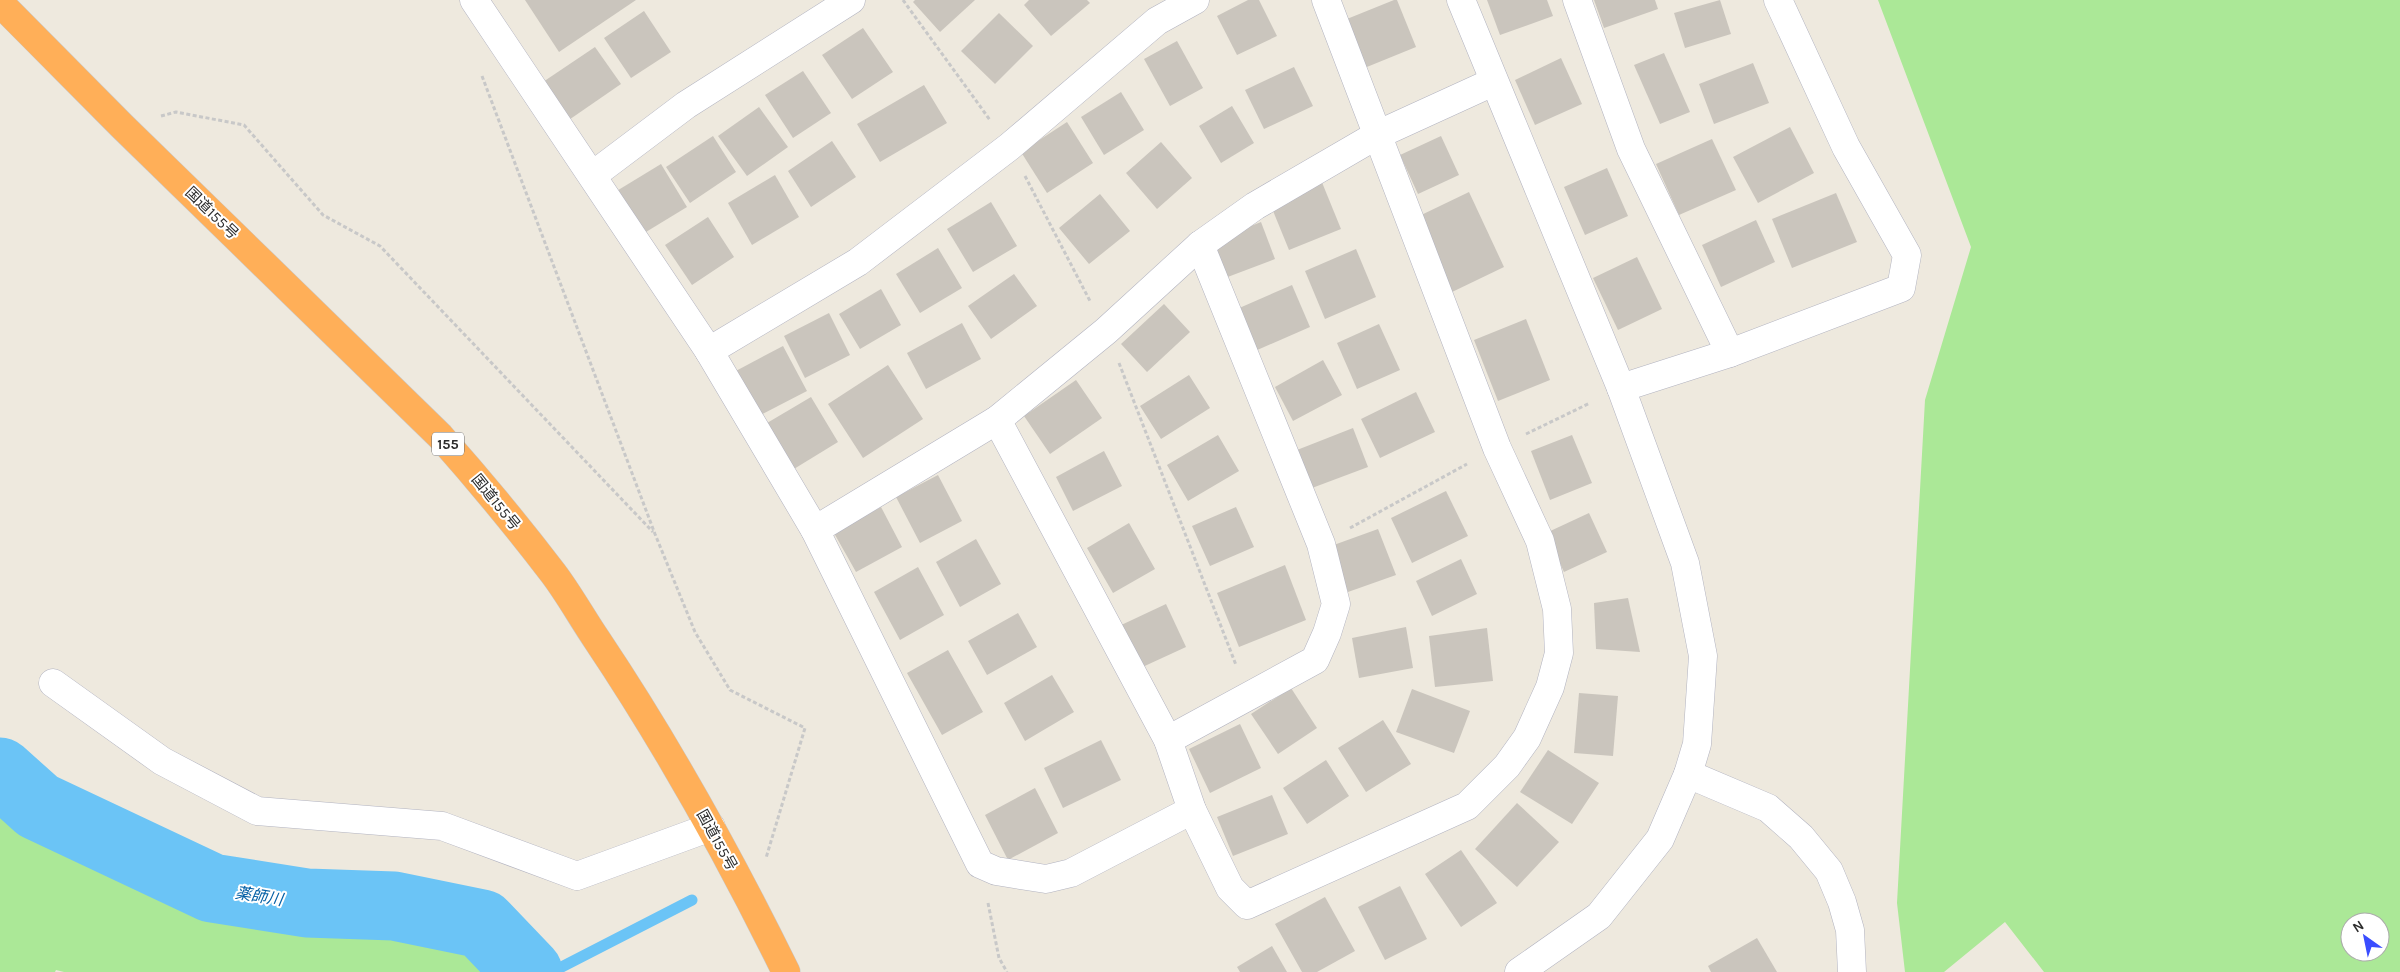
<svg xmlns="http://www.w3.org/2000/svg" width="2400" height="972" viewBox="0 0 2400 972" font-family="Karla,'Noto Sans JP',sans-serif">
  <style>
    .green { fill: #abe897; fill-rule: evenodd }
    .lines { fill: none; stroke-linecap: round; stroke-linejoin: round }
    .stream { stroke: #6bc4f6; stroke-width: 11 }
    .river { stroke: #6bc4f6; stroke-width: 69 }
    .building { fill: #cac5bd }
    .minor-casing { stroke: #b2b3c0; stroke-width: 29 }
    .highway-casing { stroke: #c8c8c8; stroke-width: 29 }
    .path { stroke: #c8c8c8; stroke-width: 3; stroke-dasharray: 4 2.5; stroke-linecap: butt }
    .minor { stroke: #fff; stroke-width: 28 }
    .highway { stroke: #ffaf58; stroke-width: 28 }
    .labels { text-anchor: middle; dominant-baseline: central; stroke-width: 4; stroke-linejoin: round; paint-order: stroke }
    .shield { fill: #fff; stroke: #6b6b6b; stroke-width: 1 }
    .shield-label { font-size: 14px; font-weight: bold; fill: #2c2c2c }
    .street-label { font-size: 15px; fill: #2c2c2c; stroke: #fff }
    .water-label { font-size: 16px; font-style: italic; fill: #0661a6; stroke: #fff }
  </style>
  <rect width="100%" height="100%" fill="#eee9de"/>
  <!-- green -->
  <g class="green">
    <path d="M1878,0H2400V972H2044L2005,922L1944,972H1905L1897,903L1925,400L1971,247ZM2350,922H2380V952H2350Z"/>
    <polygon points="0,795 36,827 256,916 456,933 549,972 64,972 56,970 55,972 0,972"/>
  </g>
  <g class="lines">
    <!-- stream -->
    <polyline class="stream" points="552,972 692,900"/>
    <!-- river -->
    <polyline class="river" points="0,772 38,806 212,888 307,903 394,906 482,924 528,972"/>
  </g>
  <!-- building -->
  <g class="building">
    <polygon points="525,0 636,0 559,52"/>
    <polygon points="915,0 975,0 940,32 913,2"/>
    <polygon points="1029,0 1087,0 1090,3 1051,36 1024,5"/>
    <polygon points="1248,0 1259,0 1277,36 1237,55 1217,16"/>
    <polygon points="1394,0 1397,0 1416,47 1357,71 1337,23"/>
    <polygon points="1487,0 1547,0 1553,16 1500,35"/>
    <polygon points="1594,0 1655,0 1658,9 1604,28"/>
    <polygon points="1720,0 1731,34 1685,48 1674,13"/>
    <polygon points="644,11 671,52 631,78 604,38"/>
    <polygon points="999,13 1033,46 995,84 961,51"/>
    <polygon points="863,28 893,72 852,99 822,55"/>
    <polygon points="1177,41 1203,88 1170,106 1144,59"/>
    <polygon points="595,47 621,84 563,124 537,86"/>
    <polygon points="1664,53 1690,112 1660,124 1634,65"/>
    <polygon points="1561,58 1582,104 1535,125 1515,80"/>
    <polygon points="1753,63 1769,103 1714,124 1699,84"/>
    <polygon points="1294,67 1313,106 1264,129 1245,90"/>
    <polygon points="803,71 831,113 793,138 765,95"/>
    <polygon points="924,85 947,123 880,162 857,124"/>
    <polygon points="1121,92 1144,130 1104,155 1081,117"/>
    <polygon points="1232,106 1254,143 1221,163 1199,126"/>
    <polygon points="759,107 788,147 747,176 718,136"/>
    <polygon points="1067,122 1093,163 1047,193 1021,152"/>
    <polygon points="1790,127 1814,173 1758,203 1733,157"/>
    <polygon points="713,136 736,172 690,203 666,167"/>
    <polygon points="1441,136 1459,175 1418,194 1400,155"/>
    <polygon points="1712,139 1736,190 1679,215 1656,164"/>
    <polygon points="832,141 856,177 811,207 788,171"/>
    <polygon points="1161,142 1192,178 1157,209 1126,173"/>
    <polygon points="661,164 687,207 641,235 615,192"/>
    <polygon points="1607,168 1628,216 1585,235 1564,187"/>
    <polygon points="775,175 799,217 752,245 728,203"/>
    <polygon points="1321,180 1341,229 1289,250 1269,201"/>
    <polygon points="1469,192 1504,267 1450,293 1415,218"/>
    <polygon points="1836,193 1857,242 1792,268 1772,219"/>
    <polygon points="1100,194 1130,231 1089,264 1059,228"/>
    <polygon points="991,202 1017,246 973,272 947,229"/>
    <polygon points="708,217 734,257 692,285 665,245"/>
    <polygon points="1756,220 1775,262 1721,287 1702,245"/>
    <polygon points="1261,222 1275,259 1225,278 1211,242"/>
    <polygon points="938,248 962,288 920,313 896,274"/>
    <polygon points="1356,249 1376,297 1325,319 1305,271"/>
    <polygon points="1637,257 1662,309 1618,330 1593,278"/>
    <polygon points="1014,274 1037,306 991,339 968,306"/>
    <polygon points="1292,285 1310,327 1255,351 1237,309"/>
    <polygon points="881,289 901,325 860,349 839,314"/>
    <polygon points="1164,304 1190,332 1147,372 1121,344"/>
    <polygon points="829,313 850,355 805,378 784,336"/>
    <polygon points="1526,319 1550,380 1498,401 1474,340"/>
    <polygon points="962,323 981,359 926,389 907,353"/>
    <polygon points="1379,324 1400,370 1357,389 1337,343"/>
    <polygon points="783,346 807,391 755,418 732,373"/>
    <polygon points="1323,360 1342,395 1293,421 1275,387"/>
    <polygon points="888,365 923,419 863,458 828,404"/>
    <polygon points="1189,375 1210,408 1161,439 1140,406"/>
    <polygon points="1076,380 1102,418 1050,454 1024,416"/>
    <polygon points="1416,392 1435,432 1380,458 1361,419"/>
    <polygon points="811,397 838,442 789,472 762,426"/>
    <polygon points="1353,428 1368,467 1312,488 1297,450"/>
    <polygon points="1218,435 1239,471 1188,501 1167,465"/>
    <polygon points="1572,435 1592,483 1550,500 1531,451"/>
    <polygon points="1104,451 1122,486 1073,511 1056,477"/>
    <polygon points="938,475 962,521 920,543 896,497"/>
    <polygon points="1446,491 1468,536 1412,563 1391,518"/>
    <polygon points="881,507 902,547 856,572 834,533"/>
    <polygon points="1236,507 1254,547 1210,566 1192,526"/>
    <polygon points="1589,513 1607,552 1564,572 1546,533"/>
    <polygon points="1129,523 1155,569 1113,593 1087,548"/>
    <polygon points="1378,529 1396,575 1348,592 1331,546"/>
    <polygon points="976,539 1001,584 960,607 936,562"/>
    <polygon points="1461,559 1477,594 1432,616 1416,581"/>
    <polygon points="1285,565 1306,620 1239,647 1217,593"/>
    <polygon points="918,567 944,615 900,640 874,592"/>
    <polygon points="1628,598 1640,652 1596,649 1594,603"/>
    <polygon points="1166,604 1186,647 1136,670 1117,627"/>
    <polygon points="1018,613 1037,647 987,675 968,641"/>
    <polygon points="1406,627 1413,668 1359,678 1352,638"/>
    <polygon points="1487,628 1493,681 1435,687 1429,636"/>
    <polygon points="948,650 983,712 942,735 907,673"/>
    <polygon points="1052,675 1074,712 1025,741 1004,703"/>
    <polygon points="1291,688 1317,728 1278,754 1251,714"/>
    <polygon points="1412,689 1470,711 1454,753 1396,732"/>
    <polygon points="1579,693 1618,696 1613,756 1574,753"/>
    <polygon points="1383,720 1411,764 1366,792 1338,748"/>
    <polygon points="1240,724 1261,768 1210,793 1189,749"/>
    <polygon points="1101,740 1121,780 1063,808 1044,768"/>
    <polygon points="1548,750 1599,783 1572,824 1520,792"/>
    <polygon points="1326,760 1349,796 1307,824 1283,788"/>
    <polygon points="1035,788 1058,833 1008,860 985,815"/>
    <polygon points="1272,795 1288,834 1233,856 1217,817"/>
    <polygon points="1517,803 1559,842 1517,887 1475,849"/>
    <polygon points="1461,850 1497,903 1461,927 1425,874"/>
    <polygon points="1400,886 1427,939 1385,960 1358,907"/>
    <polygon points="1325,897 1355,951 1317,972 1302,972 1275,924"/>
    <polygon points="1757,938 1777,972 1711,972 1708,966"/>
    <polygon points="1272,946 1287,972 1240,972 1237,967"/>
  </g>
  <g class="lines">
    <!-- minor casing -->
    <g class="minor-casing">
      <g id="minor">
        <polyline points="474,0 709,351 815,530 980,864 996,871 1046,879 1071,873 1192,810"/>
        <polyline points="1461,0 1621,388 1685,563 1703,656 1697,744 1688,774 1660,839 1599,916 1519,972"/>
        <polyline points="1577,0 1631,149 1730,353"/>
        <polyline points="593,175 686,105 851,0"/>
        <polyline points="709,351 858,262 1009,147 1157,21 1195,0"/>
        <polyline points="1621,388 1730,353 1901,288 1907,255 1846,147 1778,0"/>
        <polyline points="997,420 1168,740 1192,810 1230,888 1247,905 1467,806 1507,766 1527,738 1550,687 1559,653 1557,609 1540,541 1497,448 1326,0"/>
        <polyline points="815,530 997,420 1106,331 1200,245 1255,206 1377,135 1493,82"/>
        <polyline points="53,683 162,761 257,811 442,826 577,876 711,827"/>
        <polyline points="1168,740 1315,660 1327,633 1336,604 1321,544 1200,245"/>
        <polyline points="1688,774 1768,808 1801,837 1829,871 1842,902 1850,930 1852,972"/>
      </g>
    </g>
    <!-- highway casing -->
    <g class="highway-casing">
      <path id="highway" d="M0,3L122,126L440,436C479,480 517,526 553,573C569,594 582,618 597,640C668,746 730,858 786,972"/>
    </g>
    <!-- path -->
    <g class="path">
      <polyline points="903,0 990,120"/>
      <polyline points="482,76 655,534 695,632 730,690 805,728 766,858"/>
      <polyline points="161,116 176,112 244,125 323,215 380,246 653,532"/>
      <polyline points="1025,176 1090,301"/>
      <polyline points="1119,363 1236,665"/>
      <polyline points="1526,434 1590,403"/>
      <polyline points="1350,528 1467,464"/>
      <polyline points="988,903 999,958 1007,972"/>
    </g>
    <!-- minor -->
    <use href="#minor" class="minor"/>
    <!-- highway -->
    <use href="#highway" class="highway"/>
  </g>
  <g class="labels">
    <!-- shield labels -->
    <rect class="shield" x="432" y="432.5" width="32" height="23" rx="4"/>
    <g class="shield-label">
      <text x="448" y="444">155</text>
    </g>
    <!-- street labels -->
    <g class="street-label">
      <text transform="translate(212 213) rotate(44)">国道155号</text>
      <text transform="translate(496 502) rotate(51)">国道155号</text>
      <text transform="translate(717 840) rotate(61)">国道155号</text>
    </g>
    <!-- water labels -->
    <g class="water-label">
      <text transform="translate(259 896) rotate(9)">薬師川</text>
    </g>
  </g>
  <!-- north arrow -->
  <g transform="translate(2365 937) rotate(327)"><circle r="24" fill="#ffffff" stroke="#ababab"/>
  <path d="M0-4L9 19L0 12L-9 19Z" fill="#3a4dff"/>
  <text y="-8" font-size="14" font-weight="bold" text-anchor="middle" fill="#2c2c2c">N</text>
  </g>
</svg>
